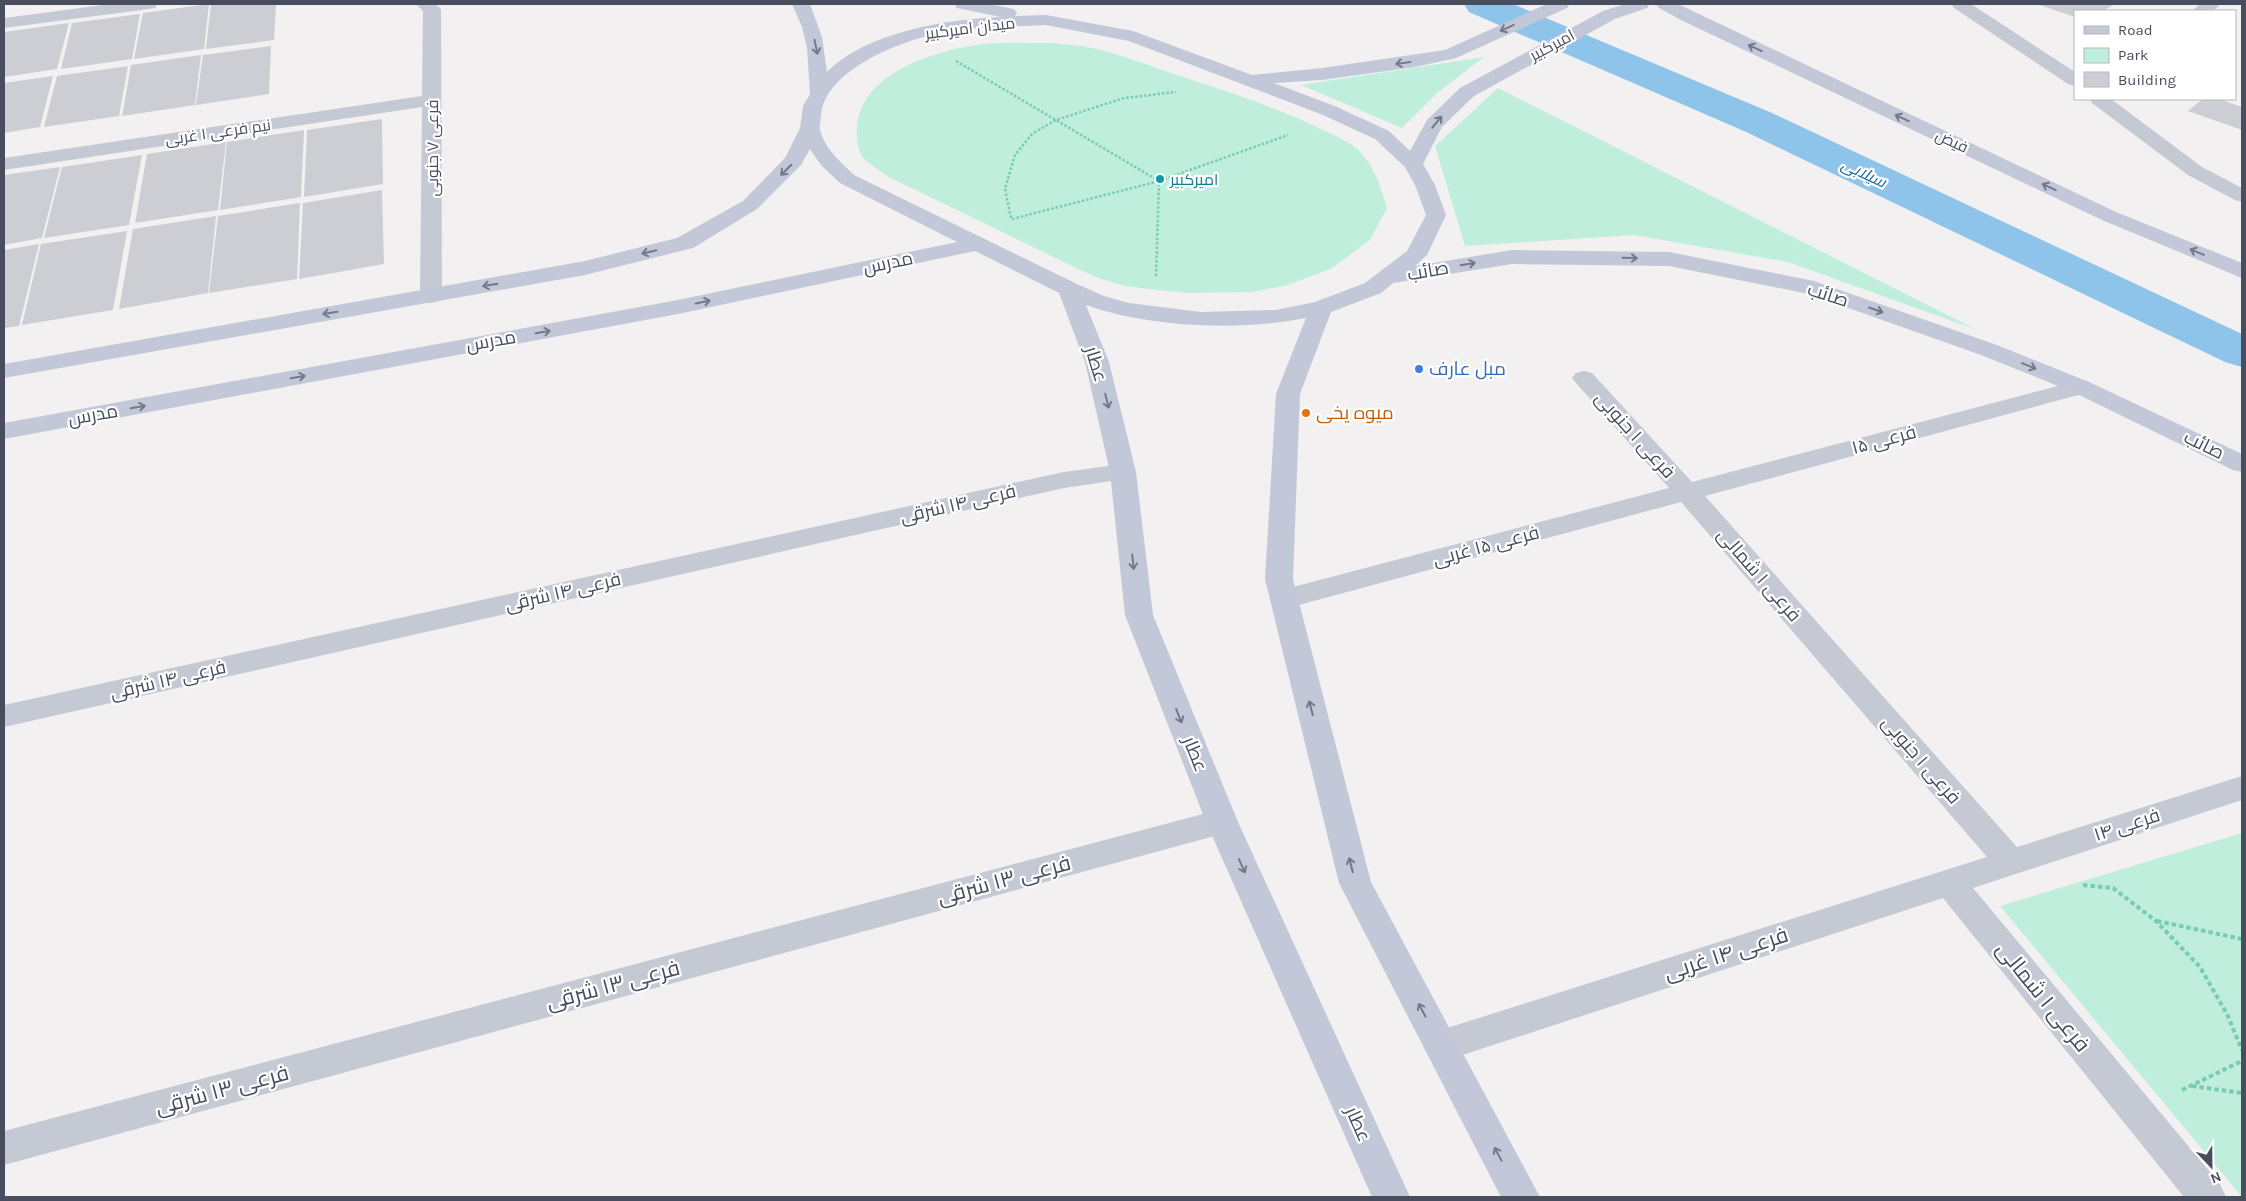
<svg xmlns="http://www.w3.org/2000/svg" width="2246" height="1201" viewBox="0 0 2246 1201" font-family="Karla,Cairo,sans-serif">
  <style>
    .green { fill: #c0eedc }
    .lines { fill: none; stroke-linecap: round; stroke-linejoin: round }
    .canal { fill: #8ec3ea; fill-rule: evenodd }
    .building { fill: #cdced4 }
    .path-far1 { stroke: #78cbb5; stroke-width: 2.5; stroke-dasharray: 2.5 2; stroke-linecap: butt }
    .path { stroke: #78cbb5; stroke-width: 4; stroke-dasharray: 4.5 3; stroke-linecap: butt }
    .minor { fill: #c4c9d4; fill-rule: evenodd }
    .tertiary { fill: #c4c9d4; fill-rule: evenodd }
    .secondary { fill: #c3c8d8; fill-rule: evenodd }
    .oneway { stroke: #737988 }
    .culture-dot { fill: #0f9aa8; stroke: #fff; stroke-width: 2 }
    .shop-dot { fill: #3f7fe0; stroke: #fff; stroke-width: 2 }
    .food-dot { fill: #e8710a; stroke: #fff; stroke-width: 2 }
    .labels { text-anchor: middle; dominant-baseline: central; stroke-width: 4.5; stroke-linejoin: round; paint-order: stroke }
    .far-street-label { font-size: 16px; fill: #484e5d; stroke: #fff }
    .far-water-label { font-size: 16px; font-style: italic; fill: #1067a8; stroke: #fff }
    .far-culture-label { font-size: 16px; fill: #0d838f; stroke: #fff; text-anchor: start }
    .street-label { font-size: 19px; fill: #484e5d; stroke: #fff }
    .shop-label { font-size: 19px; fill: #366cbe; stroke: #fff; text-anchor: start }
    .food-label { font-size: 19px; fill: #c56008; stroke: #fff; text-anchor: start }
    .near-street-label { font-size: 22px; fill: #484e5d; stroke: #fff }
  </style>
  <rect width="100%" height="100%" fill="#f2f0f0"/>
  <!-- green -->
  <g class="green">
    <path d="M1052,43C1067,45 1082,45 1097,49C1126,56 1152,67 1180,76C1229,92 1276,107 1323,130C1335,136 1352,142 1361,153C1375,168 1381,188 1387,208L1370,240L1332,268L1288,285L1251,292L1188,293L1156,290L1126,286L1101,279L1078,269L889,177C881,171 868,164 862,156C857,148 856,134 857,126C862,77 922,56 964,47C992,41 1023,43 1052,43Z"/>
    <polygon points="1484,57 1437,93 1402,128 1301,85"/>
    <polygon points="1498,88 1977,330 1788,262 1634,235 1465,246 1435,146"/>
    <polygon points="2242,833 2242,1197 2000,906"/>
  </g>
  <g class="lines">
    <!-- canal -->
    <polygon class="canal" points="1464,4 1513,4 1772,113 2242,334 2242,367 2225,362 1744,131 1469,12"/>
  </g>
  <!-- building -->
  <g class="building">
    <polygon points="209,4 204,49 134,59 143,13"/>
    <polygon points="211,4 276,4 274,40 206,49"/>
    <polygon points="2037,4 2115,4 2103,11 2075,11 2075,17"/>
    <polygon points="140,14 132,59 61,69 72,23"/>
    <polygon points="69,23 57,69 4,77 4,32"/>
    <polygon points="271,46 269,94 196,105 203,55"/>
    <polygon points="201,55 195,105 122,116 131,65"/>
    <polygon points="128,66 119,116 44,127 57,76"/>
    <polygon points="53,76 40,127 4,133 4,83"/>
    <polygon points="2203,99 2219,99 2242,107 2242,130 2188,111"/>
    <polygon points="382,119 383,184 304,197 307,130"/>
    <polygon points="304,130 301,197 220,210 227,142"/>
    <polygon points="226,142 218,210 135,223 147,154"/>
    <polygon points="142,155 129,225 44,238 62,167"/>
    <polygon points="60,167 42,238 4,245 4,175"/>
    <polygon points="382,190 384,264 299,279 303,203"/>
    <polygon points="300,203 297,279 209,293 218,216"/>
    <polygon points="216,216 208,293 119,309 133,229"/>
    <polygon points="127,231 113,310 22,325 41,244"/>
    <polygon points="39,244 19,326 4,328 4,250"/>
  </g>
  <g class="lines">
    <!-- path-far1 -->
    <g class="path-far1">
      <polyline points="956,61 1159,181 1156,277"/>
      <polyline points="1011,218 1005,189 1015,155 1032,134 1056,120 1124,98 1176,92"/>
      <polyline points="1012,219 1159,181 1288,135"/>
    </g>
    <!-- path -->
    <g class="path">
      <polyline points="2083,885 2113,888 2156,921 2200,967 2227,1014 2242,1050"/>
      <polyline points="2157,921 2242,939"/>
      <polyline points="2192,1086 2242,1093"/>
      <polyline points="2182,1090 2242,1061"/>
    </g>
    <!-- minor -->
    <g class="minor">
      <polygon points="111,4 158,4 155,8 149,9 4,28 4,18"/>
      <polygon points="416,4 436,4 441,9 442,296 439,301 431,303 423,301 420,296 422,107 4,170 4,158 422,96 423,11"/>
      <polygon points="2200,4 2221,4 2213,11 2192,11"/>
      <polygon points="1584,371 1592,373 1692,482 2081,380 2089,382 2093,387 2089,392 1705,496 2017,847 2242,776 2242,800 1973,888 2220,1184 2226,1197 2184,1197 1943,898 1441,1062 1429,1057 1423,1046 1429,1035 1441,1030 1987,857 1681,502 1284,609 1274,606 1270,599 1274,592 1669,488 1576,383 1572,378 1576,373"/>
      <polygon points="1123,464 1132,466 1136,472 1132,478 1064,488 4,727 4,705 1064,472"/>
      <polygon points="1222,809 1233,813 1238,822 1233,831 4,1165 4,1131"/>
    </g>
    <!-- tertiary -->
    <g class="tertiary">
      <polygon points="1951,4 1971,4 2075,72 2075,86 2068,84 1954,8"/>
      <polygon points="2090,99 2111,99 2202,167 2242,188 2242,202 2235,200 2188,175 2092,103"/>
    </g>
    <!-- secondary -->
    <g class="secondary">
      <path d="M792,4H810L822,37L827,72C866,32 948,19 1001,17L957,8L954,4H988L1014,9L1017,13L1015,16L1046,15L1133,31L1252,75L1322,68L1445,50L1547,4H1570L1567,8L1456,58L1415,67L1322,80L1274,83L1337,107L1389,131L1410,151L1427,120L1460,88L1603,11L1625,4H1650L1647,8L1615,19L1474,96L1442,127L1423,164L1435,185L1446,215L1427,255L1415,266L1512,250L1669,252L1814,281L1997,345L2089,382L2242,454V472L2233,470L2073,392L1981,355L1809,294L1669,266L1512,264L1393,283L1381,293L1331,312L1300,394L1293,579L1371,882L1540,1197H1501L1339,883L1265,579L1276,394L1306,318C1239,331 1151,328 1086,305L1109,362L1136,472L1153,615L1238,822L1410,1197H1372L1206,822L1125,615L1110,472L1085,362L1059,293L975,251L678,314L4,439V423L678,300L957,242L840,183L821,165L810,149L801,165L757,209L693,248L585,275L4,378V364L585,261L677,238L743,201L785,158L800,128L803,106L810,94L807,48L802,27ZM1046,25L1129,41L1323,115L1375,139L1405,167L1415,185L1426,215L1407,251L1365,283L1315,302L1276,310L1201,312L1129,303L1104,296L1077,284L854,175C841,162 825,149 820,130C819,125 821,119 821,115C826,69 901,41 940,33C975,26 1011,27 1046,25Z"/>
      <polygon points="1656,4 1678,4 2116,212 2242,263 2242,278 2102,220 1683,21 1659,8"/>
    </g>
  </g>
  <!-- one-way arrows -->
  <defs><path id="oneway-shaft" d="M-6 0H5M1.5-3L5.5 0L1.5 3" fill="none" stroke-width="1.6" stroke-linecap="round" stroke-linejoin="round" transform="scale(1.25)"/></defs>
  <g class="oneway">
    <use href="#oneway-shaft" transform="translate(1507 28) rotate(156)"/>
    <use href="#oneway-shaft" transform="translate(816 47) rotate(78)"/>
    <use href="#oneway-shaft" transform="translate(1755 48) rotate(-155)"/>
    <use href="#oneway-shaft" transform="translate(1403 63) rotate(172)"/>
    <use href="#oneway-shaft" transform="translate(1902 118) rotate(-155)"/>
    <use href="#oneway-shaft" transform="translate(1437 122) rotate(-50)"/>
    <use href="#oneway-shaft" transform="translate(786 170) rotate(135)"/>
    <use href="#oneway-shaft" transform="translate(2049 187) rotate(-155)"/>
    <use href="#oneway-shaft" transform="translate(649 252) rotate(166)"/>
    <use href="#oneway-shaft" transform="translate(2197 252) rotate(-157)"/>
    <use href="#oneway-shaft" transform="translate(1630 258) rotate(1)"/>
    <use href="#oneway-shaft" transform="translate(1468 264) rotate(-10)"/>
    <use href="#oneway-shaft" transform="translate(490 285) rotate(170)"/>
    <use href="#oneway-shaft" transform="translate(703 302) rotate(-12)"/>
    <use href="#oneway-shaft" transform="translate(1876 310) rotate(19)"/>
    <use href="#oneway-shaft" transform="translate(330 313) rotate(170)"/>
    <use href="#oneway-shaft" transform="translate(543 332) rotate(-10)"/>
    <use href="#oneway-shaft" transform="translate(2029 366) rotate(22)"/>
    <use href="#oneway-shaft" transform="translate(298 377) rotate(-10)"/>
    <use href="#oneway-shaft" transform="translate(1107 401) rotate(76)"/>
    <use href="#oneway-shaft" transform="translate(138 407) rotate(-10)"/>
    <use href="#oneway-shaft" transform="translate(1133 562) rotate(84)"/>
    <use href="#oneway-shaft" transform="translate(1311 708) rotate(-104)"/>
    <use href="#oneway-shaft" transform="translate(1179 716) rotate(68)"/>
    <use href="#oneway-shaft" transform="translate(1351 865) rotate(-104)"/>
    <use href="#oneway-shaft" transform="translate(1242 866) rotate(66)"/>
    <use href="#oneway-shaft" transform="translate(1422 1010) rotate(-118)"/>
    <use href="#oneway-shaft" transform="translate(1498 1154) rotate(-118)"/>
  </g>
  <!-- markers -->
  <circle class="culture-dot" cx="1160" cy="179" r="5"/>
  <circle class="shop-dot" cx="1419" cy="369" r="5"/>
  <circle class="food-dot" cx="1306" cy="413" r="5"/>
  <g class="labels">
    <!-- far-street labels -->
    <g class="far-street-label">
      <text transform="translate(970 28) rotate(-7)">میدان امیرکبیر</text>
      <text transform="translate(1552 45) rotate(-28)">امیرکبیر</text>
      <text transform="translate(218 132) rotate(-8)">نیم فرعی ۱ غربی</text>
      <text transform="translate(1952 141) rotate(25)">فیض</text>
      <text transform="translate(432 148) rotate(-90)">فرعی ۷ جنوبی</text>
    </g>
    <!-- far-water labels -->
    <g class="far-water-label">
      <text transform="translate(1864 173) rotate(25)">سیلابی</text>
    </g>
    <!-- far-culture labels -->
    <g class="far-culture-label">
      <text x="1170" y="179">امیرکبیر</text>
    </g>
    <!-- street labels -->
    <g class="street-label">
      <text transform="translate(888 263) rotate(-12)">مدرس</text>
      <text transform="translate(1428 271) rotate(-10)">صائب</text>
      <text transform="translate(1828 295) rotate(18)">صائب</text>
      <text transform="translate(491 341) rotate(-10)">مدرس</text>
      <text transform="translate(1096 364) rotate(73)">عطار</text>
      <text transform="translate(93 415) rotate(-10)">مدرس</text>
      <text transform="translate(1635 435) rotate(48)">فرعی ۱ جنوبی</text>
      <text transform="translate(1884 440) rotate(-15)">فرعی ۱۵</text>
      <text transform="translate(2204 445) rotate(26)">صائب</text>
      <text transform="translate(958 504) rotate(-13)">فرعی ۱۴ شرقی</text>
      <text transform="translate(1486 546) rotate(-15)">فرعی ۱۵ غربی</text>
      <text transform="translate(1759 575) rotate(49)">فرعی ۱ شمالی</text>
      <text transform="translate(563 592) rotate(-13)">فرعی ۱۴ شرقی</text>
      <text transform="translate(168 680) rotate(-13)">فرعی ۱۴ شرقی</text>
      <text transform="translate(1195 754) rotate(68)">عطار</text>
      <text transform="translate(1921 760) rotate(49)">فرعی ۱ جنوبی</text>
      <text transform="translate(2127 825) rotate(-18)">فرعی ۱۴</text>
      <text transform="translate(1358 1124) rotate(66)">عطار</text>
    </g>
    <!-- shop labels -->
    <g class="shop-label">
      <text x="1429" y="369">مبل عارف</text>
    </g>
    <!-- food labels -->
    <g class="food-label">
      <text x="1316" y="413">میوه یخی</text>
    </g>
    <!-- near-street labels -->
    <g class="near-street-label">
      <text transform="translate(1004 880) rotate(-15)">فرعی ۱۳ شرقی</text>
      <text transform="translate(1726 954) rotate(-18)">فرعی ۱۴ غربی</text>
      <text transform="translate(613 985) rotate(-15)">فرعی ۱۳ شرقی</text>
      <text transform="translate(2043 997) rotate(51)">فرعی ۱ شمالی</text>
      <text transform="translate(222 1090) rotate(-15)">فرعی ۱۳ شرقی</text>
    </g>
  </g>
  <!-- border -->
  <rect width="2246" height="1201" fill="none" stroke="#484e5d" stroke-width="10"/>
  <!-- legend -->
  <rect x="2074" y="10" width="162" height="90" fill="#ffffff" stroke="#b6b8be"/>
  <rect x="2084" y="26" width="25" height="8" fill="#c3c8d8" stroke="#b6b8be"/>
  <text x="2118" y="35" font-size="15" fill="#484e5d">Road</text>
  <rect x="2084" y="48" width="25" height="15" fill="#c0eedc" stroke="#b6b8be"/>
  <text x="2118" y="60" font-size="15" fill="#484e5d">Park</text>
  <rect x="2084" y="72" width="25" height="15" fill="#cdced4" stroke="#b6b8be"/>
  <text x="2118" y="85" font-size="15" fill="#484e5d">Building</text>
  <!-- north arrow -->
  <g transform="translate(2211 1166) rotate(158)" stroke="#ffffff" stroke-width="4" paint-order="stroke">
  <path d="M0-4L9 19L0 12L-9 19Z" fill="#484e5d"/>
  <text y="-8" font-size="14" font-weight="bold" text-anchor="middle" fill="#484e5d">N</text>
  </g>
</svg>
